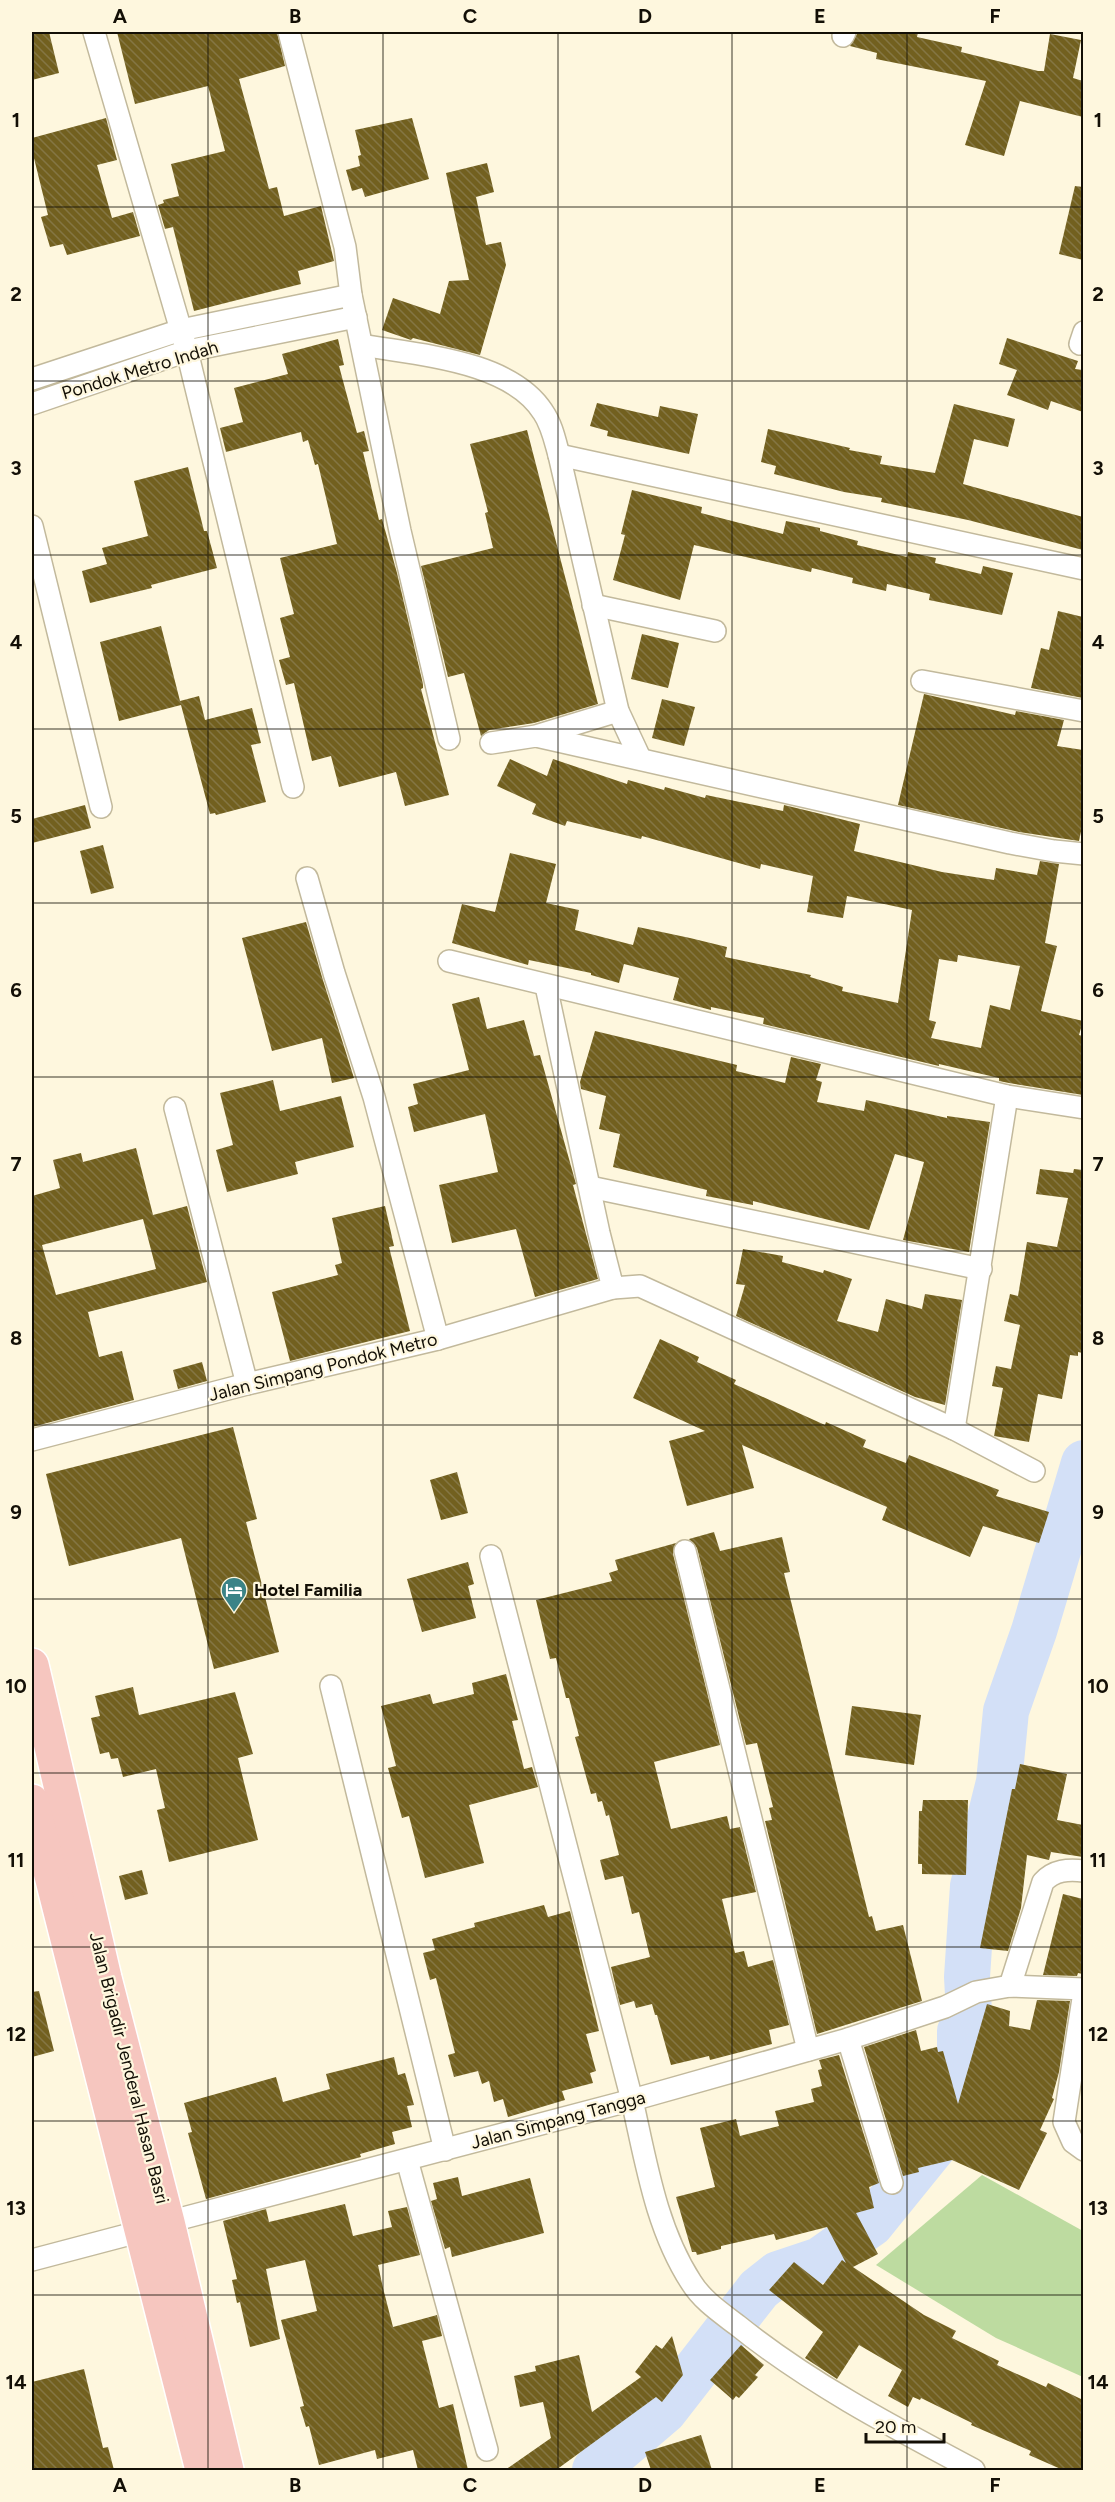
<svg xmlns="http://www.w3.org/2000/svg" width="1115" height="2502" viewBox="0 0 1115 2502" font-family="Figtree,sans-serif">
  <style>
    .green { fill: #bddba0 }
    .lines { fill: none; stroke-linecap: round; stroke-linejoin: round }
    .river { stroke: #d3e0f7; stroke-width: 46 }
    .building { fill: url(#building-back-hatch); fill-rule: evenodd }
    .minor-casing { stroke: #c2b99c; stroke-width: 24 }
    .trunk-casing { stroke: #fff; stroke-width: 36 }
    .minor { stroke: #fff; stroke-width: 21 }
    .trunk { stroke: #f6c6bf; stroke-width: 33 }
    .grid { fill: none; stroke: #130f06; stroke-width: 1.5; stroke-opacity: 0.55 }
    .labels { text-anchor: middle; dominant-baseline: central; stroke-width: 4.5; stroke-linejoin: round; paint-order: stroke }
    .street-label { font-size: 18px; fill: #130f06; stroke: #fef7de }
    .poi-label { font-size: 18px; font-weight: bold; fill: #130f06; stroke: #fef7de; text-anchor: start }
    .neatline { fill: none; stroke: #130f06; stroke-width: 2 }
    .grid-label { font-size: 20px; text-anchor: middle; font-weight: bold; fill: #130f06 }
  </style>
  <defs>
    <pattern id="building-back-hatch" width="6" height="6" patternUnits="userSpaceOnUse" patternTransform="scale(1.5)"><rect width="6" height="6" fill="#72601f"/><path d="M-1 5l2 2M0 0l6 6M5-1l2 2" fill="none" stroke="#847644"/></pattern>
  </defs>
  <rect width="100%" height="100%" fill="#fef7de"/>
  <!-- green -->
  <polygon class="green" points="982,2175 1083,2231 1083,2377 996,2338 876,2265"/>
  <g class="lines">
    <!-- river -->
    <polyline class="river" points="595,2470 664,2411 759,2289 778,2274 820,2260 871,2224 939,2140 960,2074 960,2031 969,2013 967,1977 973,1886 999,1782 1006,1711 1034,1631 1084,1463"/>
  </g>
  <!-- building -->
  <g class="building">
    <polygon points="32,32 49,32 59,73 32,80"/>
    <polygon points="117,32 277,32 285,66 239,79 269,189 277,187 284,216 321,206 334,261 298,271 301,284 194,311 173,227 165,229 158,205 164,203 163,200 179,196 171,164 225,151 208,86 135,104"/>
    <polygon points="858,32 918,32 917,37 962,47 961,52 1038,71 1044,71 1050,34 1081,40 1073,78 1083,81 1083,117 1020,101 1004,156 965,145 986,81 876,59 877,53 850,46"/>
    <polygon points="106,118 117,160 97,165 112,218 133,212 140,236 67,255 63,244 50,247 41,217 48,215 32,150 32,138"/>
    <polygon points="412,118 429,179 365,197 362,188 352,191 346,170 360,166 358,156 361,155 355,130"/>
    <polygon points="487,163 494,192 476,197 486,245 501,242 506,265 480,355 413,338 411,340 382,330 393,298 440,314 449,281 469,280 446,173"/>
    <polygon points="1075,186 1083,187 1083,260 1059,254"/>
    <polygon points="1007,338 1078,361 1075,369 1083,370 1083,412 1051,401 1048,410 1007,395 1017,370 999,364"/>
    <polygon points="338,339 344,365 339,366 357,433 364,431 369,451 363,452 379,520 382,519 397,573 423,684 423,688 421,689 449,795 405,806 396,772 339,787 331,756 312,761 294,683 286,685 279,660 290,657 280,618 294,614 280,558 337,544 318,464 315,465 308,440 303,442 301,432 226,452 220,428 243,422 234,388 288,374 282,354"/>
    <polygon points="597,403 658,417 660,406 698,414 689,454 607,436 608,431 590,426"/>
    <polygon points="954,404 1015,419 1008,447 974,439 963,484 1083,517 1083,550 968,520 881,502 882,498 844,492 774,474 776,466 761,462 768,429 850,448 849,450 882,456 880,464 935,473"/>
    <polygon points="527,430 598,704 534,723 489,730 481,736 464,673 448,677 421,566 493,548 485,513 488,512 470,444"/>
    <polygon points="188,467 204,531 207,531 217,568 151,585 152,588 90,603 82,571 107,564 102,548 148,536 134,481"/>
    <polygon points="632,490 702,507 701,513 783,534 786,521 820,528 820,531 858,541 857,545 907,557 908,552 936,558 935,563 981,574 983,566 1013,573 1002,615 929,600 930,594 887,584 886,591 852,583 853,578 812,568 811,572 694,545 680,600 613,580 625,535 621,534"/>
    <polygon points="1058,611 1083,617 1083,698 1031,688 1041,648 1049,650"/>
    <polygon points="161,626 180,701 199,696 205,720 252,708 261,743 251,745 266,802 216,815 215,813 210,814 181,705 119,721 100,642"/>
    <polygon points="642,634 679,643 668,688 631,679"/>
    <polygon points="924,694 1015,715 1016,711 1064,720 1057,746 1083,750 1083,822 1079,841 1019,832 898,805"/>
    <polygon points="662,699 695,707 684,746 652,738"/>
    <path d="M510,759L547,776L553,759L627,784L628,780L664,790L665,787L705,798L706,795L783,811L784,805L817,813L860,824L854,851L942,872L994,880L996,868L1037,875L1040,861L1059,864L1045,943L1057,946L1041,1011L1083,1021L1079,1035L1083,1036V1095L1009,1083L999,1081V1078L939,1064V1066L763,1024L764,1018L711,1007V1010L673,1000L679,978L624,964L619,983L591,975V973L529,960L528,965L452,943L462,904L495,912L510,853L556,864L546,903L579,910L575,930L633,945L638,927L690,938L727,947L725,957L811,975L810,977L843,987L842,991L898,1003L912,910L847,896L843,918L807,912L813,876L761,864L760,869L642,836L641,839L567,821L565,826L532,814L536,804L497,786ZM958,955L1020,966L1010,1010L990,1005L981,1048L931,1038L936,1022L929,1020L939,959L957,962Z"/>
    <polygon points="85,805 91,828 32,843 32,819"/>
    <polygon points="103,845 114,888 91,894 80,851"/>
    <polygon points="306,922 322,977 354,1078 332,1083 322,1038 272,1051 242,938"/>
    <polygon points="479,997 487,1029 524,1020 534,1056 540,1055 576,1184 573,1185 598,1279 535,1297 516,1229 452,1243 439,1185 498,1172 485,1114 414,1132 408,1107 418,1104 413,1084 469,1070 452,1004"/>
    <polygon points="595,1031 737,1065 736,1071 785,1083 791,1057 821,1064 816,1080 822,1082 817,1102 864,1111 866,1100 947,1118 947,1116 990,1122 969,1252 903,1240 924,1162 895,1154 869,1230 753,1201 753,1205 706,1196 707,1190 613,1167 620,1134 599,1129 606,1096 581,1089 580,1082"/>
    <polygon points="273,1080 280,1111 341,1096 354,1147 295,1162 298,1174 227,1192 216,1150 233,1145 220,1093"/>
    <path d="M136,1148L153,1215L187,1206L207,1282L88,1312L99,1357L122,1351L134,1400L32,1427V1196L60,1188L53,1160L81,1153L83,1162ZM143,1219L156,1269L56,1295L42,1245Z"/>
    <polygon points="1040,1169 1073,1173 1074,1169 1083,1170 1083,1353 1078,1352 1078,1356 1070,1355 1062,1399 1038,1394 1029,1442 994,1436 1003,1388 992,1386 996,1366 1011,1369 1020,1325 1004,1321 1010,1294 1018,1296 1027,1242 1057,1247 1068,1198 1036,1194"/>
    <polygon points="385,1206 394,1246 389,1247 410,1331 290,1361 272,1292 338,1275 335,1265 342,1263 332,1218"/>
    <polygon points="743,1249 783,1256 782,1262 823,1273 824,1270 852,1279 837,1321 878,1332 886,1299 922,1309 925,1294 962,1300 945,1405 915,1397 736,1316 745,1285 736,1284"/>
    <polygon points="660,1339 699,1357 697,1362 736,1380 734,1384 825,1425 826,1422 866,1440 863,1447 906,1463 909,1455 999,1490 996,1496 1049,1512 1039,1543 983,1526 970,1557 882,1520 887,1507 742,1445 754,1488 687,1506 669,1441 705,1431 633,1398"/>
    <polygon points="202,1362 207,1381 178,1389 173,1370"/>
    <polygon points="233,1427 257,1519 246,1522 279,1652 214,1669 181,1538 69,1566 46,1474"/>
    <polygon points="457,1472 468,1513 441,1520 430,1480"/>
    <polygon points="714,1532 720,1551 782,1537 790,1572 784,1573 869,1917 872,1916 876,1931 903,1925 922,2001 817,2034 765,1821 772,1820 769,1808 773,1807 757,1743 746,1745 697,1548 689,1539"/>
    <polygon points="676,1543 673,1554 720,1745 654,1762 671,1829 727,1816 730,1829 740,1827 756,1892 722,1899 735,1953 744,1951 748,1967 773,1960 789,2025 769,2030 772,2044 710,2060 709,2056 671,2065 657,2015 655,2015 652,2004 636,2008 634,2001 620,2005 611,1967 650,1957 639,1912 632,1914 623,1876 605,1880 600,1860 619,1855 609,1815 606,1816 602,1801 598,1802 596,1793 591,1794 575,1737 579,1736 569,1698 566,1698 556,1658 550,1659 536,1600 612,1581 609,1573 618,1570 615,1560"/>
    <polygon points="468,1562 474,1584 468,1586 476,1618 422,1632 407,1579"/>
    <polygon points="506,1674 518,1720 512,1721 524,1769 532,1767 538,1787 469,1805 484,1863 425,1878 409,1816 402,1818 388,1768 396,1766 381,1706 430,1694 433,1704 474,1694 472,1683"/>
    <polygon points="133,1687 139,1715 235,1692 253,1754 238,1758 258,1840 169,1862 157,1810 165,1808 156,1769 123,1777 118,1758 111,1759 109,1752 100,1754 91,1718 100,1716 95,1696"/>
    <polygon points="852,1706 921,1715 914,1765 845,1755"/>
    <polygon points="1020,1764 1067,1774 1057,1820 1083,1825 1083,1857 1051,1852 1049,1860 1027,1855 1021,1908 1008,1951 980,1948 1012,1789 1015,1789"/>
    <polygon points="923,1800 968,1800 966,1875 922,1874 922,1864 918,1864 919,1811 922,1811"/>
    <polygon points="142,1870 148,1894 125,1900 119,1876"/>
    <polygon points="1063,1894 1083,1899 1083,1974 1078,1973 1077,1976 1043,1975"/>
    <polygon points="544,1905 548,1917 570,1911 599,2031 586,2034 596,2071 590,2073 593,2083 562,2091 565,2100 508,2117 503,2099 494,2102 489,2081 482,2084 478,2071 454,2077 448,2055 455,2053 436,1978 430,1980 423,1953 435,1950 432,1939 475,1927 474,1923"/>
    <polygon points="39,1991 54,2051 32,2057 32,1992"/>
    <polygon points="1037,2000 1070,2001 1059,2072 1052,2098 1054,2099 1040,2130 1047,2133 1019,2190 952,2160 918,2168 919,2172 903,2176 864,2047 916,2030 921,2051 937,2047 938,2052 943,2051 958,2104 987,2004 1010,2011 1009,2026 1030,2030"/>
    <polygon points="839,2055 879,2183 869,2187 874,2208 856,2213 878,2254 853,2267 924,2315 956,2331 952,2338 999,2361 997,2365 1046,2387 1048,2383 1083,2400 1083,2470 1063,2470 1029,2455 1031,2451 971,2425 972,2423 921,2398 920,2400 913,2397 908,2407 888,2396 902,2370 859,2345 837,2379 805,2358 823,2332 769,2290 794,2262 823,2285 842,2260 846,2263 827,2227 776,2240 774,2234 721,2246 721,2249 697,2255 696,2252 692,2252 676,2197 715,2187 700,2128 736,2119 740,2136 779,2126 775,2111 814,2102 811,2089 822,2086 818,2070 822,2069 819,2060"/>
    <polygon points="394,2057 398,2075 405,2073 414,2105 407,2106 412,2127 392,2132 395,2144 360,2154 361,2157 206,2199 188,2133 192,2132 184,2103 276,2077 283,2102 330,2089 326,2074"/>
    <polygon points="458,2177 462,2196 530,2178 544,2233 452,2257 450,2247 445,2249 431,2201 437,2199 433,2183"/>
    <polygon points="345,2204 353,2236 392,2227 388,2211 407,2207 420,2255 378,2265 383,2288 393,2327 437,2315 442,2336 422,2341 439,2408 453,2404 468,2470 418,2470 413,2450 377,2459 375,2450 319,2465 309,2426 306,2427 300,2407 304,2406 281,2320 317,2311 305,2260 266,2269 280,2339 250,2347 240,2302 237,2303 232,2280 237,2279 223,2221 266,2209 269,2222"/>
    <polygon points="672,2336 683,2375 662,2402 656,2397 556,2470 505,2470 551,2438 543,2402 520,2407 514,2376 536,2371 535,2366 579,2355 592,2412 641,2377 635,2372 656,2345 662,2349"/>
    <polygon points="741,2345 764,2365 755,2375 758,2377 739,2398 736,2396 733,2400 710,2380"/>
    <polygon points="84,2369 103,2448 108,2447 114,2470 32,2470 32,2382"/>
    <polygon points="701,2435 712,2470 651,2470 645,2452"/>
  </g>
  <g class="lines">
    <!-- minor casing -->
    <g class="minor-casing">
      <g id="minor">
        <polyline points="94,32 187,351 293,787"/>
        <polyline points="289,32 345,247 351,295 400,531 449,739"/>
        <polyline points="843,36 845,32"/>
        <polyline points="1080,344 1084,332"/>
        <path d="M362,345C417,355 510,360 543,412C552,425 555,441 559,455L618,711L640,758"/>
        <polyline points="32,379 181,330 351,295"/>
        <polyline points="32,404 187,351 356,317"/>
        <polyline points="559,455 1084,569"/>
        <polyline points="32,526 101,807"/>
        <polyline points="593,605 715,631"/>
        <polyline points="922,681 1084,711"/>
        <polyline points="539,735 618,711"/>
        <polyline points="491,743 536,736 1010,843 1054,851 1084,854"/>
        <polyline points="307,878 334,973 374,1097 438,1339"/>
        <polyline points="449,961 1007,1096 1084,1108"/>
        <polyline points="546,986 599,1233 613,1288 640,1286 954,1429 1034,1471"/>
        <polyline points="175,1108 247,1384"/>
        <polyline points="590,1187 981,1269"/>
        <polyline points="954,1429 1007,1096"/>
        <polyline points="32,1440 247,1384 438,1339 613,1288"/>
        <polyline points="685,1551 808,2050"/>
        <path d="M491,1556L632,2100C646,2162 656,2228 691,2282C702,2300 720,2312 737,2325C809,2383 893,2427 974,2470"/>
        <polyline points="331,1686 445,2150"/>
        <path d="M1010,1986L1043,1882C1054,1870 1068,1869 1084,1871"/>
        <polyline points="1084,1992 1064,2122 1073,2142 1084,2150"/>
        <polyline points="848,2039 892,2183"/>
        <polyline points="407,2160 487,2450"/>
        <polyline points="168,2222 632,2100 848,2039 945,2007 976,1992 1010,1986 1084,1989"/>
        <polyline points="32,2260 142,2231"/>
      </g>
    </g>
    <!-- trunk casing -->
    <g class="trunk-casing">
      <g id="trunk">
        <polyline points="32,1665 105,1978 168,2222 227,2470"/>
        <polyline points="32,1801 202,2470"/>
      </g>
    </g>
    <!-- minor -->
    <use href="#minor" class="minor"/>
    <!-- trunk -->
    <use href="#trunk" class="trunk"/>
  </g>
  <!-- grid -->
  <path class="grid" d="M208,32V2470M383,32V2470M558,32V2470M732,32V2470M907,32V2470M32,207H1084M32,381H1084M32,555H1084M32,729H1084M32,903H1084M32,1077H1084M32,1251H1084M32,1425H1084M32,1599H1084M32,1773H1084M32,1947H1084M32,2121H1084M32,2295H1084"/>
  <!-- icons -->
  <defs>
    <g id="hotel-pin" transform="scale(1.35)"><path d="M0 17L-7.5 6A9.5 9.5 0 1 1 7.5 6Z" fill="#3b8387" stroke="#fef7de"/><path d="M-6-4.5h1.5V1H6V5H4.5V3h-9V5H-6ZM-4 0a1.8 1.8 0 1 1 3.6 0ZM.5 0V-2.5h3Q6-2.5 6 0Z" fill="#fff"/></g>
  </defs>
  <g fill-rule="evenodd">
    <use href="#hotel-pin" x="234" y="1590"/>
  </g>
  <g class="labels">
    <!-- street labels -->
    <g class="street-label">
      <text transform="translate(140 370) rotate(-17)">Pondok Metro Indah</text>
      <text transform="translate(323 1367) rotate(-14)">Jalan Simpang Pondok Metro</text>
      <text transform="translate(129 2068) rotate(76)">Jalan Brigadir Jenderal Hasan Basri</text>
      <text transform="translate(558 2120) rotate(-15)">Jalan Simpang Tangga</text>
    </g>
    <!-- poi labels -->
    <g class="poi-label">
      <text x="254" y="1590">Hotel Familia</text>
    </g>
  </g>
  <!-- border -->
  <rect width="1115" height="2502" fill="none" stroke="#fef7de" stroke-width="66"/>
  <!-- scale -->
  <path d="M866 2433v9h78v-9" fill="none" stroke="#130f06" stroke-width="3"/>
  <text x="875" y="2433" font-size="18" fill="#130f06" stroke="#fef7de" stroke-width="4.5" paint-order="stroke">20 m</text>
  <rect x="33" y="33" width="1049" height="2436" class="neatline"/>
  <g class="grid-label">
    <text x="120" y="23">A</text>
    <text x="295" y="23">B</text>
    <text x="470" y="23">C</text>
    <text x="645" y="23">D</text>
    <text x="820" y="23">E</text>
    <text x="995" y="23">F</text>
    <text x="16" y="127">1</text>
    <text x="1098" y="127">1</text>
    <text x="16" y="301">2</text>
    <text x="1098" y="301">2</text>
    <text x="16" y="475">3</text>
    <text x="1098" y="475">3</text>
    <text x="16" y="649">4</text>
    <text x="1098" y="649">4</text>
    <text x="16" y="823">5</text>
    <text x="1098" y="823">5</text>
    <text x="16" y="997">6</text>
    <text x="1098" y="997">6</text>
    <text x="16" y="1171">7</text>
    <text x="1098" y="1171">7</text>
    <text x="16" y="1345">8</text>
    <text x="1098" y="1345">8</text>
    <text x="16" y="1519">9</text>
    <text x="1098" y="1519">9</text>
    <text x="16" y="1693">10</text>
    <text x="1098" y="1693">10</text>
    <text x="16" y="1867">11</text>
    <text x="1098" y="1867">11</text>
    <text x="16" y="2041">12</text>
    <text x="1098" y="2041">12</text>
    <text x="16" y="2215">13</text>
    <text x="1098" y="2215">13</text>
    <text x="16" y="2389">14</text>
    <text x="1098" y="2389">14</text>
    <text x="120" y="2492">A</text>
    <text x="295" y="2492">B</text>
    <text x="470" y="2492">C</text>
    <text x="645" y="2492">D</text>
    <text x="820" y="2492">E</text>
    <text x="995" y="2492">F</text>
  </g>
</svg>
